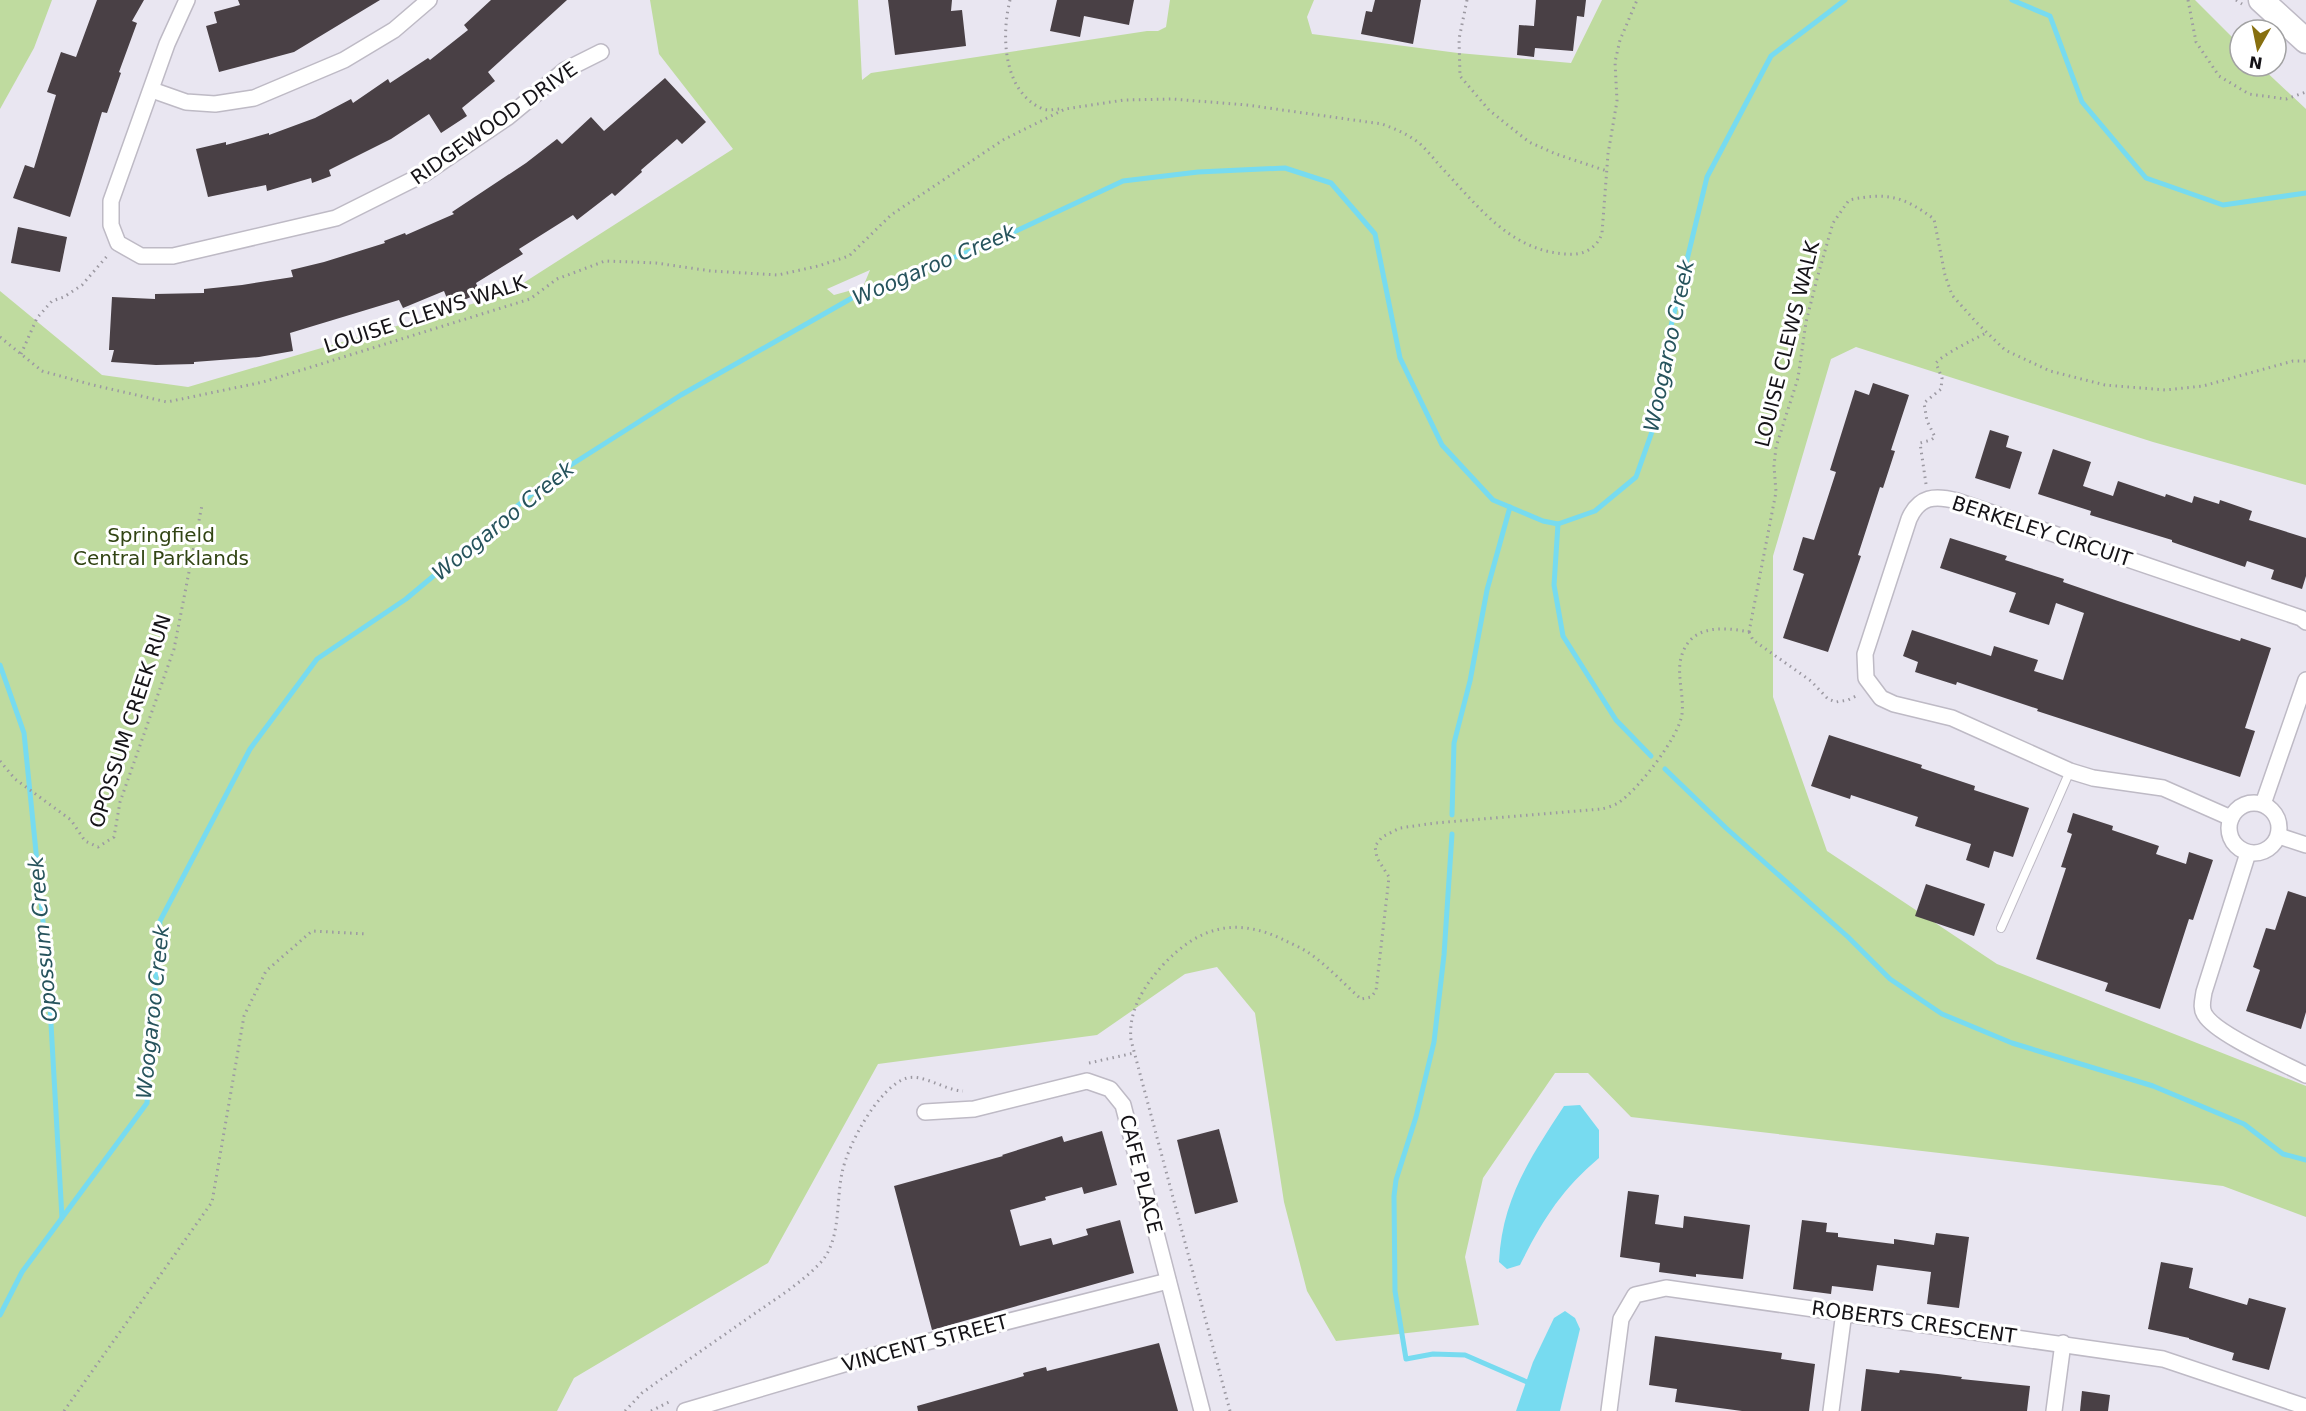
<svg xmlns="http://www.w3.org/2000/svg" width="2306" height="1411" viewBox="0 0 2306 1411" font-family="'DejaVu Sans',sans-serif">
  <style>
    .green { fill: #bfdb9f; fill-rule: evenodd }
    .water { fill: #77dbf0 }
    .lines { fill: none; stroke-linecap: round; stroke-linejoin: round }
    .stream { stroke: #77dbf0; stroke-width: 5 }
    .building { fill: #494045 }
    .service-casing { stroke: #bebac5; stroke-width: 10 }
    .minor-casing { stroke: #bebac5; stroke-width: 18 }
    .primary-casing { stroke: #bebac5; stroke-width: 27 }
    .path { stroke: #9c99a2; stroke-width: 3; stroke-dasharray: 1.5 4.5; stroke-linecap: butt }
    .service { stroke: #fff; stroke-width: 8 }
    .minor { stroke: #fff; stroke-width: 15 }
    .primary { stroke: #fff; stroke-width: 24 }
    .labels { text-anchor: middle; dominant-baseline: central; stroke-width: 6; stroke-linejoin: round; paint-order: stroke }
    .street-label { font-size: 20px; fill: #151317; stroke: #fff }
    .park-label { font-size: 20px; fill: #314413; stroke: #fff }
    .water-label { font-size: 21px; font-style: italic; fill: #26535c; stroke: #fff }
  </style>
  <rect width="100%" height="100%" fill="#e9e6f1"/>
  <!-- green -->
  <g class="green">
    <polygon points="0,0 52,0 34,48 0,109"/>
    <path d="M650,0H858L862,80L871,73L1147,31H1158L1166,27L1170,0H1314L1307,17L1312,34L1458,53L1571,63L1602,0H2195L2240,45V66H2260L2306,109V485L2153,442L1856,347L1831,359L1773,556V697L1827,851L1997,964L2306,1086V1217L2223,1186L1631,1117L1588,1073H1555L1483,1178L1465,1257L1479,1325L1336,1341L1307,1291L1284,1202L1255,1013L1217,967L1185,974L1097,1035L878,1064L768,1263L574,1378L557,1411H0V291L102,375L188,387L506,294L733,149L659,54ZM870,270L863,287L834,295L827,289Z"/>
  </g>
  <!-- water -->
  <g class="water">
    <path d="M1580,1105L1599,1130V1158C1561,1190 1542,1221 1520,1265L1507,1269L1499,1262C1502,1198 1531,1157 1564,1106Z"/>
    <polygon points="1565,1311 1575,1318 1580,1329 1560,1411 1516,1411 1533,1362 1554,1318"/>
  </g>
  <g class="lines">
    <!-- stream -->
    <g class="stream">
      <polyline points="2012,0 2050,16 2082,102 2146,178 2223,205 2306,193"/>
      <polyline points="1558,524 1554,585 1563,636 1616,720 1651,756"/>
      <polyline points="0,665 24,733 48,971 62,1218"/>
      <polyline points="1665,769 1726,828 1848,937 1890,979 1942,1014 2012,1043 2153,1086 2244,1124 2283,1154 2306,1160"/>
      <polyline points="1452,815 1454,743 1470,681 1487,590 1510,507"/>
      <polyline points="1452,834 1444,955 1434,1042 1416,1117 1396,1180 1394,1196 1395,1291 1406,1359 1433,1354 1465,1355 1527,1382"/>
      <polyline points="0,1315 22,1272 147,1103 160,921 250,749 317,659 406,599 552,477 681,395 852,298 988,244 1123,181 1198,172 1285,168 1331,183 1375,234 1400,358 1442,445 1493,500 1543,521 1558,524 1595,511 1636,477 1654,426 1671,326 1707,177 1771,56 1845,0"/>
    </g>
  </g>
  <!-- building -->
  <g class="building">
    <polygon points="97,0 144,0 132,21 137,23 119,72 121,73 107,113 102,112 70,217 13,198 25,165 34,168 56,95 47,92 61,52 76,57"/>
    <polygon points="238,0 380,0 294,52 219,72 206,26 217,23 214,12 240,5"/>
    <polygon points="491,0 567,0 488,72 495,81 462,108 467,116 441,133 429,114 391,139 329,170 331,176 312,183 311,178 267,191 266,185 208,197 196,149 226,142 226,145 269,133 269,135 315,118 351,99 353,103 388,79 390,83 428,58 430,60 468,30 464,25"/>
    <polygon points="888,0 952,0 951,11 962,10 966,46 895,55"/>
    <polygon points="1057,0 1134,0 1129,25 1084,16 1080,37 1050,31"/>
    <polygon points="1375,0 1421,0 1413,44 1361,34 1366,11 1372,12"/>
    <polygon points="1536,0 1586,0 1584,17 1577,16 1573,51 1535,48 1534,57 1517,55 1519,25 1534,26"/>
    <polygon points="665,78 706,122 682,144 677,139 641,170 642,172 615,196 612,193 577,220 573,215 519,249 523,254 476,283 480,293 450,306 444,291 403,308 399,300 290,333 293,351 259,357 194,362 194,364 156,365 111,362 114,350 109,350 112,297 155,299 155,294 204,293 204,289 242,285 293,277 291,270 324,262 385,243 384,241 405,233 406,235 454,214 452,212 526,163 557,139 562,144 591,117 604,131"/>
    <polygon points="18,227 67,237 60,272 11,263"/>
    <polygon points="1873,383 1909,395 1891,450 1895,451 1883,488 1880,487 1858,555 1861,556 1828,652 1783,638 1804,574 1793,570 1803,537 1814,540 1836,472 1830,470 1855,390 1869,395"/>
    <polygon points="1990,430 2009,436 2006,447 2022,452 2010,489 1975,478"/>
    <polygon points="2053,449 2091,462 2083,486 2113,496 2118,481 2165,497 2166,494 2192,503 2194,496 2219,504 2220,500 2252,511 2249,520 2306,538 2306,576 2302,589 2271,579 2274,570 2247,561 2245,567 2172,542 2172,540 2090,515 2091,511 2038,494"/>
    <polygon points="1950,538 2007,556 2005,560 2064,579 2063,582 2118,601 2196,627 2240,641 2241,638 2271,648 2245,728 2255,731 2240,777 2037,711 2038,709 1957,682 1956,685 1915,672 1918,662 1903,656 1912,630 1991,656 1994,646 2038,660 2034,671 2063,680 2084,613 2056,603 2049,625 2009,612 2016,593 1940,568"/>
    <polygon points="1829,735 1922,765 1921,768 1975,786 1974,790 2029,808 2013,857 1994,851 1989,868 1966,860 1971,844 1915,826 1918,817 1851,795 1850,799 1811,786"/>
    <polygon points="2073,813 2113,826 2112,830 2159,846 2156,854 2186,864 2189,852 2213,860 2193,920 2189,919 2160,1009 2105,991 2108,983 2036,959 2066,868 2061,867 2072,834 2067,832"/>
    <polygon points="1926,884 1985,904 1974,936 1915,916"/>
    <polygon points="2288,891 2306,897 2306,1012 2301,1029 2246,1011 2260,970 2253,967 2266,928 2275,930"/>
    <polygon points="1219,1129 1238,1202 1195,1214 1177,1140"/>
    <polygon points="1102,1131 1117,1185 1084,1194 1082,1187 1045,1197 1046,1200 1010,1210 1020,1246 1051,1238 1053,1245 1088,1235 1086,1229 1120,1220 1134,1273 932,1330 894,1186 1003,1156 1002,1155 1062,1136 1064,1142"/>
    <polygon points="1628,1191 1659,1195 1655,1224 1683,1228 1684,1216 1750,1225 1743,1279 1696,1274 1696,1277 1659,1272 1660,1263 1620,1257"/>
    <polygon points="1802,1220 1827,1223 1826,1232 1838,1233 1838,1237 1894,1244 1894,1239 1934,1245 1936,1233 1969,1237 1959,1308 1927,1304 1931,1272 1877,1265 1873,1291 1832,1286 1831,1294 1793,1289"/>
    <polygon points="2161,1262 2193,1268 2189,1288 2247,1305 2249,1298 2286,1308 2269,1370 2232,1360 2234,1353 2189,1339 2189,1338 2148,1329"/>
    <polygon points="1655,1336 1782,1353 1781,1359 1815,1364 1809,1411 1742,1411 1675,1402 1677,1389 1649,1385"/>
    <polygon points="1159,1343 1178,1411 918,1411 917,1406 1024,1376 1023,1373 1046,1367 1047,1371"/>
    <polygon points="1866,1369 1899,1373 1900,1370 1938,1374 1962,1377 1961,1379 2030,1386 2027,1411 1861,1411"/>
    <polygon points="2082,1391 2110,1395 2108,1411 2080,1411"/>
  </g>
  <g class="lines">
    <!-- service casing -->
    <g class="service-casing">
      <polyline id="service" points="2001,928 2070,771"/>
    </g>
    <!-- minor casing -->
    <g class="minor-casing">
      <g id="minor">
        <polyline points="187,0 167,44 111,201 111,225 118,243 141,256 173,256 336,218 424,174 508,117 565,70 601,52"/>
        <polyline points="152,90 186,102 215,104 254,98 344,60 394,30 429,0"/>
        <circle cx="2254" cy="828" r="25"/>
        <polyline points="2263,804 2306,680"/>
        <path d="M2231,818L2163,788L2093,778L2070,771L1952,718L1894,704L1881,698L1866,678L1865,654L1909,519C1919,496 1935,495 1957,501L2301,618L2306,622"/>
        <polyline points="2279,836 2306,845"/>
        <path d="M2248,853L2204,992C2203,1000 2200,1008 2205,1015C2216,1034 2283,1063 2306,1075"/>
        <polyline points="925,1112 974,1109 1087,1081 1110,1089 1123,1105 1202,1411"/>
        <polyline points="685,1411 871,1356 1168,1281"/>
        <polyline points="1609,1411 1621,1319 1635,1295 1666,1288 2163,1359 2306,1407"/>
        <polyline points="1831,1411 1844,1312"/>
        <polyline points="2054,1411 2063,1343"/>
      </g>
    </g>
    <!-- primary casing -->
    <g class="primary-casing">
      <polyline id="primary" points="2261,0 2306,41"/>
    </g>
    <!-- path -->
    <g class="path">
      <path d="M1010,0C1001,36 1003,92 1043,109C1048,111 1055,109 1061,109"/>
      <polyline points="1467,0 1459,39 1460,76 1489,110 1529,142 1556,154 1607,171"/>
      <polyline points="2188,0 2196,42 2219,76 2249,94 2286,99 2306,92"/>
      <polyline points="2236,0 2242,4"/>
      <path d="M0,337L42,371L93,385L167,402L263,382L530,299L557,279L605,261L656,263L711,271L778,275L818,266L849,256L891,215L1003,140L1065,109L1124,100L1172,99L1247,105L1382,124C1395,129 1408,134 1419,143C1427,150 1434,159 1441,167C1477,205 1510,251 1566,254C1582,256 1597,249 1602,233L1608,154L1617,101L1615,62L1620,40L1637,0"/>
      <polyline points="21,354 37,318 52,301 64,297 82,285 108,255"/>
      <path d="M1926,484L1920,443L1931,440L1935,437L1927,421L1924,403L1941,389L1942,378L1936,363C1943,354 1975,339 1986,333"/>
      <path d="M1749,632L1776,492L1774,466L1776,447L1798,378L1806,322L1818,275L1833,223L1849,200C1887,192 1903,196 1934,219L1945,275L1952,295L1976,322L2005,350L2050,371L2105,385L2165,390L2203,386L2293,361H2306"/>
      <polyline points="1749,632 1753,640 1811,681 1828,699 1836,702 1848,700 1858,695"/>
      <polyline points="0,761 15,779 71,820 85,841 98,847 114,837 120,802 174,649 202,505"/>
      <polyline points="1089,1063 1134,1053"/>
      <polyline points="64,1411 212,1202 244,1016 266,971 312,931 366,934"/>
      <path d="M625,1411L642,1393C679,1366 717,1340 754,1314C777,1298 803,1282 822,1261C841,1238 836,1201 842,1173C847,1146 879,1086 907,1078C924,1074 944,1090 963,1091"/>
      <polyline points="651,1411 671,1401"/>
      <path d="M1230,1411L1131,1040C1128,1012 1143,987 1162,966C1198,927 1235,916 1284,940C1292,944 1302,948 1309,953C1328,966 1344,984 1361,999L1371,997L1376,991L1389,877L1377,858L1375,846L1382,837L1400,828L1435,823L1601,809C1606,808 1613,806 1618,803C1638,790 1679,737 1682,714C1684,697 1678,680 1680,663C1686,625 1720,626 1749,632"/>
    </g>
    <!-- service -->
    <use href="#service" class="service"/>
    <!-- minor -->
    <use href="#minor" class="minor"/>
    <!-- primary -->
    <use href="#primary" class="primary"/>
  </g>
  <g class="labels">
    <!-- street labels -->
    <g class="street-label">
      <text transform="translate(494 123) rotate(-35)">RIDGEWOOD DRIVE</text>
      <text transform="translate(425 314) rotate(-18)">LOUISE CLEWS WALK</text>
      <text transform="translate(1787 344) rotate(-76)">LOUISE CLEWS WALK</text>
      <text transform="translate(2042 531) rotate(18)">BERKELEY CIRCUIT</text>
      <text transform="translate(130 721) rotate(-72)">OPOSSUM CREEK RUN</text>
      <text transform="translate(1141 1174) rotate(76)">CAFE PLACE</text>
      <text transform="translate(1914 1322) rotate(8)">ROBERTS CRESCENT</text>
      <text transform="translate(925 1343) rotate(-15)">VINCENT STREET</text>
    </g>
    <!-- park labels -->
    <g class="park-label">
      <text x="161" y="535">Springfield<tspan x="161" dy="23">Central Parklands</tspan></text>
    </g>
    <!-- water labels -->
    <g class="water-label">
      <text transform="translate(934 265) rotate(-23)">Woogaroo Creek</text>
      <text transform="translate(1669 346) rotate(-78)">Woogaroo Creek</text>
      <text transform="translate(503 521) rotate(-39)">Woogaroo Creek</text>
      <text transform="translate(43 939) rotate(-95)">Opossum Creek</text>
      <text transform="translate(153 1012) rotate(-84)">Woogaroo Creek</text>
    </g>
  </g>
  <!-- north arrow -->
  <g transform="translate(2258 48) rotate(189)"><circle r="28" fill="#ffffff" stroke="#a1a1a2" stroke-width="1.5"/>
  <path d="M0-4.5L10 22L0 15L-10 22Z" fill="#876f0f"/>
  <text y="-9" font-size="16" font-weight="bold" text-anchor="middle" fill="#151317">N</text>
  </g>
</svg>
